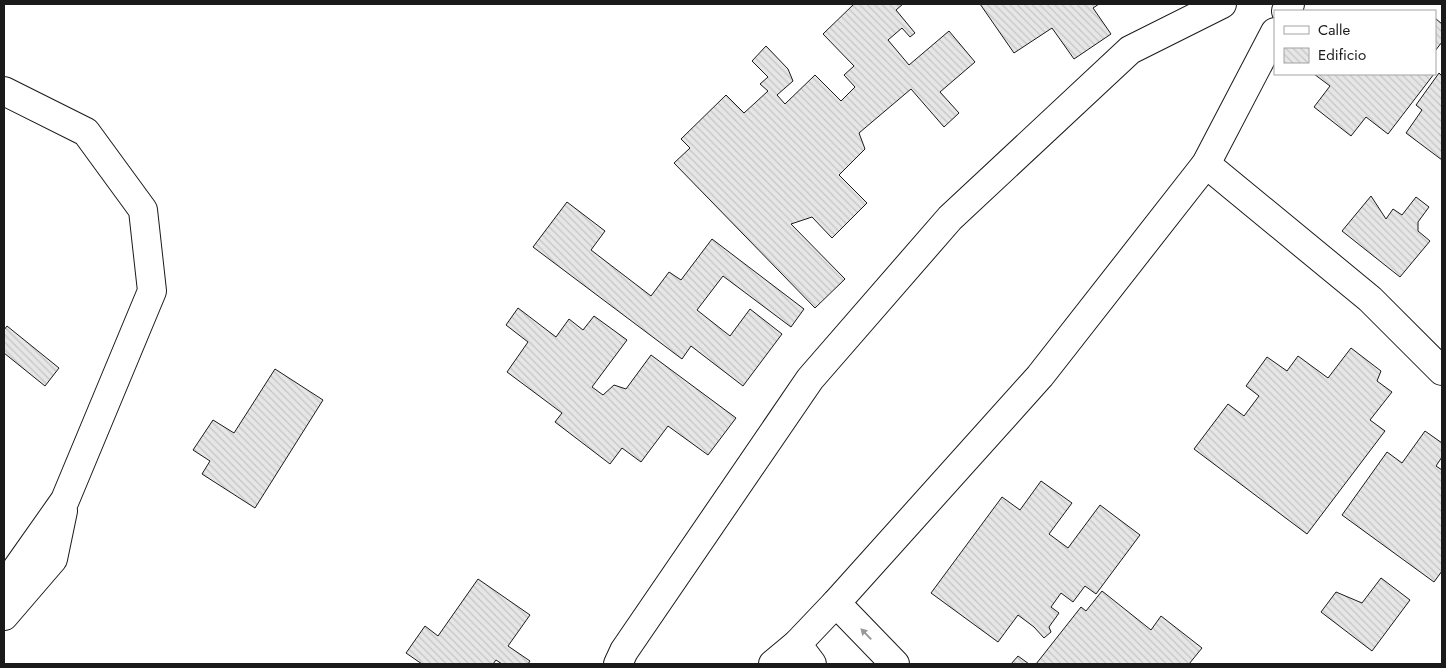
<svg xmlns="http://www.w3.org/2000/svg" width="1446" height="668" viewBox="0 0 1446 668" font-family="Jost,sans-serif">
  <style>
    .building { fill: url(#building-back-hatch); stroke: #1a1a1a }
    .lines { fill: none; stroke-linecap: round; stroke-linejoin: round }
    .street-casing { stroke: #1a1a1a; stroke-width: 30 }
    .street { stroke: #fff; stroke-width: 28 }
    .oneway { fill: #989898 }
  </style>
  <defs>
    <pattern id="building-back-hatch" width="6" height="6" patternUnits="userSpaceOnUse" patternTransform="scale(1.25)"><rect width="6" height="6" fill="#e6e6e6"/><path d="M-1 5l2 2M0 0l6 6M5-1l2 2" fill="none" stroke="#c5c5c5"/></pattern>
  </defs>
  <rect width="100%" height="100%" fill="#fff"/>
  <!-- building -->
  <g class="building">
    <polygon points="854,4 903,4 896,10 915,33 910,37 902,28 888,40 909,65 949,31 975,62 940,92 959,113 944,127 911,89 859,133 865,149 839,175 867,203 832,238 812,217 791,224 845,279 815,308 674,163 690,148 681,139 726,95 744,113 768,91 760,84 768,77 752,61 766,46 788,69 793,81 777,95 785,104 815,75 841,101 855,87 844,75 854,66 823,34"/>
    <polygon points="980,4 1099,4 1093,8 1111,34 1074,59 1052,28 1014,53"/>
    <polygon points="1435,18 1442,24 1442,42 1435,51"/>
    <polygon points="1439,73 1442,76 1442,160 1406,133 1422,110 1416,105"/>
    <polygon points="1314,74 1434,74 1388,134 1366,117 1351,136 1314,107 1330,86"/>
    <polygon points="1371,196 1386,219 1393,209 1402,215 1416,197 1429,207 1418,222 1418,231 1430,241 1400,277 1342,231"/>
    <polygon points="567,202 605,231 591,250 651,296 669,272 681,280 712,239 804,309 791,327 723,276 697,310 730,336 750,309 782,334 743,386 691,346 682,359 533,247"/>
    <polygon points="518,308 556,337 569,319 583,330 594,316 627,340 592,387 603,395 614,385 626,389 651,355 736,418 708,455 668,426 641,462 622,448 610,464 555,422 562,413 507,372 528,342 506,325"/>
    <polygon points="7,326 59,368 45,386 4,353 4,330"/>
    <polygon points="1351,348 1381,371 1377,381 1392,392 1370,420 1385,431 1307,534 1194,449 1228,404 1244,416 1259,396 1246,386 1267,357 1287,371 1298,356 1328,378"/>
    <polygon points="275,369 323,400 255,508 202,474 210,461 193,450 213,420 234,433"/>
    <polygon points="1425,431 1442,443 1442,457 1436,466 1442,470 1442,571 1434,582 1342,515 1387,452 1402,463"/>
    <polygon points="1041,481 1072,503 1049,534 1068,548 1100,505 1140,535 1096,594 1085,586 1073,602 1061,593 1051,607 1059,613 1049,627 1051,632 1044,638 1034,627 1018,615 998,642 931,593 1002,497 1020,510"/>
    <polygon points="1381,578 1410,600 1372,651 1321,612 1336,592 1362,603"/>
    <polygon points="478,579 530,615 508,646 530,661 528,664 502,664 496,660 493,664 422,664 406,653 425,626 438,636"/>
    <polygon points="1102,591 1151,630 1161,616 1202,648 1189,664 1036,664 1081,607 1086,611"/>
    <polygon points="1018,656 1029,664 1011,664"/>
  </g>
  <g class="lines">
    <!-- street casing -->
    <g class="street-casing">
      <g id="street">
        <polyline points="1286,11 1290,4"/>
        <polyline points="4,91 86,132 143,210 152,291 65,500 15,571 4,581"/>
        <polyline points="1206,164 1370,299 1442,371"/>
        <polyline points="836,603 895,664"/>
        <polyline points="4,616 53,559 63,511"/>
        <polyline points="797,644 812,664"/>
        <polyline points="618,664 624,651 810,379 950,218 1130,50 1222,4"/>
        <polyline points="773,664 797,644 836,603 1040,376 1206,164 1275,32"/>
      </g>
    </g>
    <!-- street -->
    <use href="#street" class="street"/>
  </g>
  <!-- one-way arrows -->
  <defs><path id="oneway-solid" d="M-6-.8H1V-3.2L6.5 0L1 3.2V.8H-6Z" transform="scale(1.25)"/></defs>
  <use class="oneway" href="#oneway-solid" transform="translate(866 634) rotate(-134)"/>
  <!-- border -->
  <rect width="1446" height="668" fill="none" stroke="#1a1a1a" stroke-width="10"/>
  <!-- legend -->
  <rect x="1274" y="10" width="162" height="65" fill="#ffffff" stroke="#a3a3a3"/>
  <rect x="1284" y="26" width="25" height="8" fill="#ffffff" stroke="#a3a3a3"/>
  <text x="1318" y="35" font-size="15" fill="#1a1a1a">Calle</text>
  <rect x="1284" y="48" width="25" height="15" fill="url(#building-back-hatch)" stroke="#a3a3a3"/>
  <text x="1318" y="60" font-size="15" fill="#1a1a1a">Edificio</text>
</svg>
